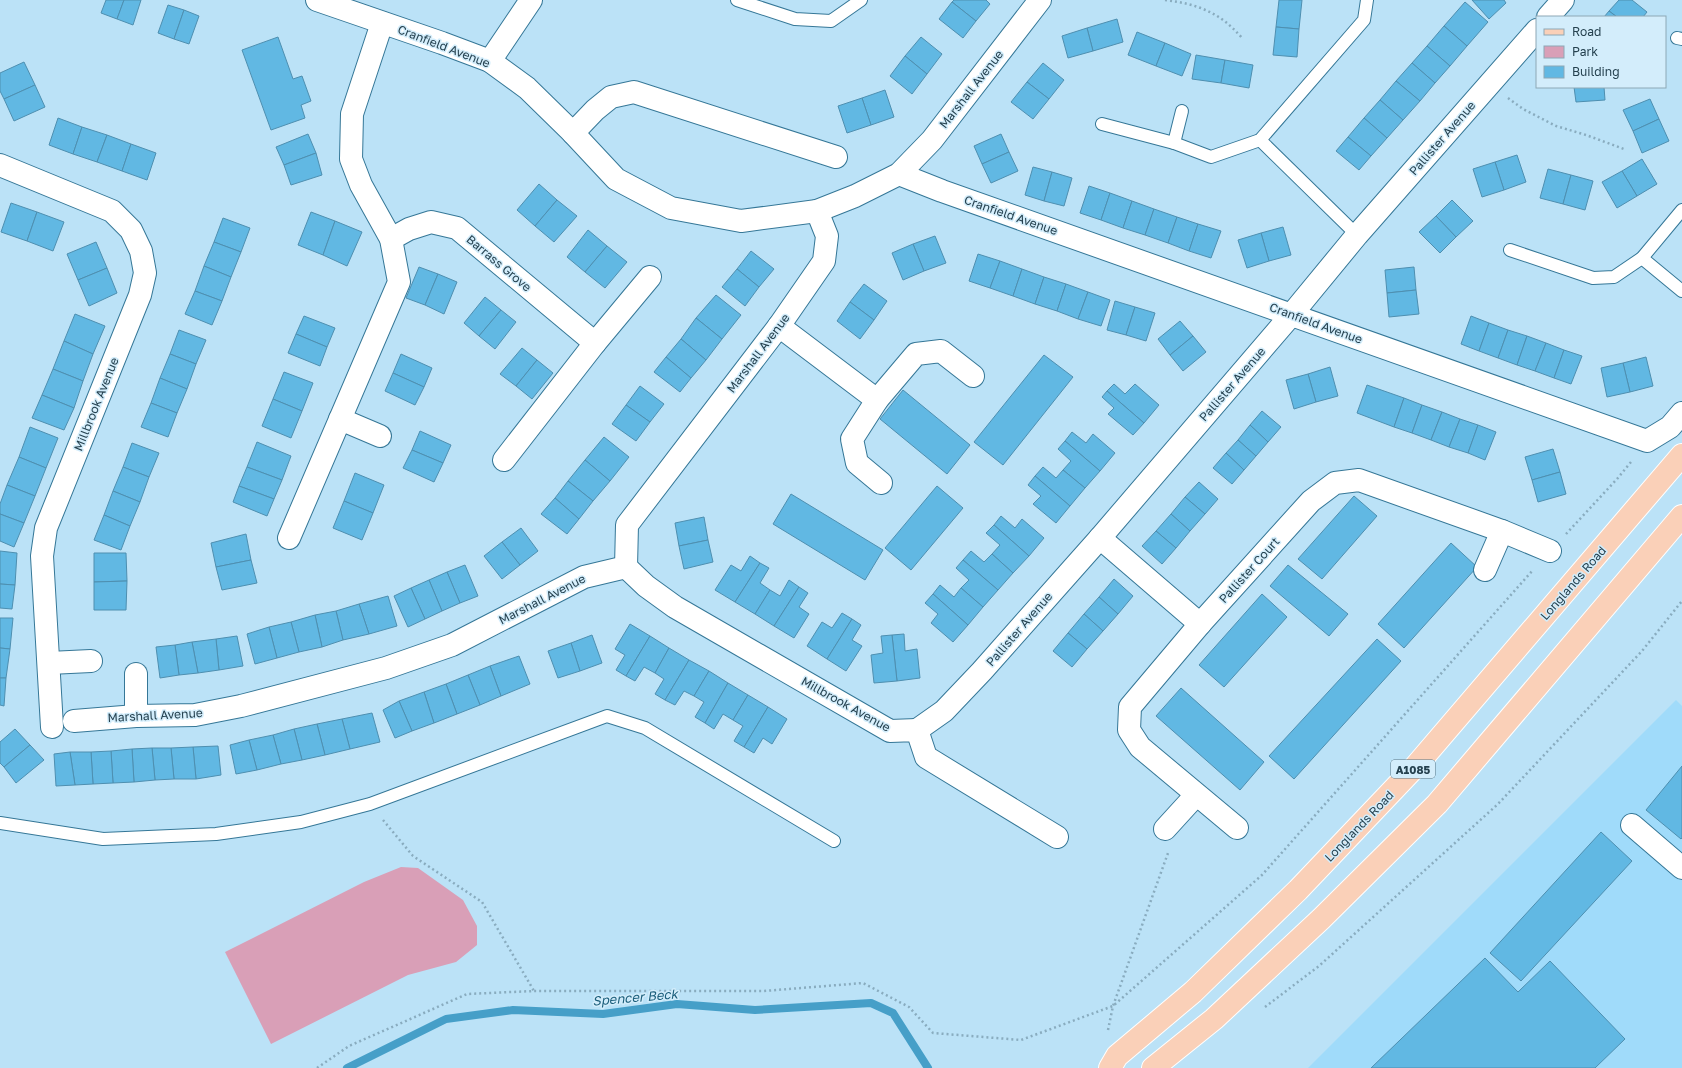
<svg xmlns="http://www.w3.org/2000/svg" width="1682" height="1068" viewBox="0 0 1682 1068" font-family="'Golos Text',sans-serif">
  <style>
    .built { fill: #a0dbfa }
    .green { fill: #d99fb7 }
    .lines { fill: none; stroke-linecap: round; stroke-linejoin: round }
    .stream { stroke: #469fc8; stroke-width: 8 }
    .building { fill: #61b8e3; stroke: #4e8fb0 }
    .lane-casing { stroke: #357797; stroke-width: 14 }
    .street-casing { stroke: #357797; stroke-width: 24 }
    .primary-casing { stroke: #fff; stroke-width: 24 }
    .path { stroke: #89acbf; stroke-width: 2.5; stroke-dasharray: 2 3; stroke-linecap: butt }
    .lane { stroke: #fff; stroke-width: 12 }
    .street { stroke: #fff; stroke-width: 22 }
    .primary { stroke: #fad0b8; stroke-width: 22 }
    .labels { text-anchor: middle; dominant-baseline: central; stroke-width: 3; stroke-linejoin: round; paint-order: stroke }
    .shield { fill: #d3edfb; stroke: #597583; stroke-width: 1 }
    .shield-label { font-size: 11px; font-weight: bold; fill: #25414f }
    .street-label { font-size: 12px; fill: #25414f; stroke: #d3edfb }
    .water-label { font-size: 13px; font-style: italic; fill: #1b5e7b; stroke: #d3edfb }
  </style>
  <rect width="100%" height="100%" fill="#bbe2f7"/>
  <!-- built -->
  <polygon class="built" points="1676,700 1682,706 1682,1068 1308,1068"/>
  <!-- green -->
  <polygon class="green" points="401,867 418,868 463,900 477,926 477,945 456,962 408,975 271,1044 225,952 364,882"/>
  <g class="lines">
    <!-- stream -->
    <polyline class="stream" points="347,1068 446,1019 513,1010 603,1014 677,1004 755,1010 871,1003 893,1013 928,1068"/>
  </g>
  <!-- building -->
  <g class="building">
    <polygon points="106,0 124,0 117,19 101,13"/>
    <polygon points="124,0 141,0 133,25 117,19"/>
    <polygon points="954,0 986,0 990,4 976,21 952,2"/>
    <polygon points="1279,0 1302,0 1299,29 1276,27"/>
    <polygon points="1472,0 1504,0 1506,3 1489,19"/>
    <polygon points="1619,0 1632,0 1647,12 1643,17 1617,17 1609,11"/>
    <polygon points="952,2 976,21 963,38 939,19"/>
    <polygon points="1465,2 1488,22 1467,46 1444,26"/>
    <polygon points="168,5 184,10 174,39 158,33"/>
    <polygon points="184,10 199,16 189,44 174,39"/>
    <polygon points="1609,11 1617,17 1604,17"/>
    <polygon points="1117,19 1123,42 1093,51 1087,28"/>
    <polygon points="1444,26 1467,46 1450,66 1427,46"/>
    <polygon points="1276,27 1299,29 1297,57 1273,55"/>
    <polygon points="1087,28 1093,51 1068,58 1062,36"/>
    <polygon points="1137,32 1165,43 1156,66 1128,55"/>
    <polygon points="278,37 293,79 302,76 311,101 301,105 305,118 271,130 242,50"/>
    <polygon points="921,37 942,54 927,74 905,56"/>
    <polygon points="1165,43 1191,54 1182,76 1156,66"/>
    <polygon points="1427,46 1450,66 1435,83 1412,63"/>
    <polygon points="1196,55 1225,60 1221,83 1192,79"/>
    <polygon points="905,56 927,74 912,94 890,76"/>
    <polygon points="1225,60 1253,65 1249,88 1221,83"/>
    <polygon points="24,62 35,85 4,99 0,91 0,73"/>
    <polygon points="1043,63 1064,80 1049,99 1027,82"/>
    <polygon points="1412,63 1435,83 1420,101 1396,81"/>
    <polygon points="1396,81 1420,101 1403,120 1380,100"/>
    <polygon points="1027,82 1049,99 1033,119 1011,102"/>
    <polygon points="35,85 45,107 14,121 4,99"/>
    <polygon points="1574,87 1604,87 1605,100 1576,102"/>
    <polygon points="885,90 894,117 871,125 862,98"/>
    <polygon points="862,98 871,125 847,133 838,106"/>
    <polygon points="1650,99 1659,119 1633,131 1623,110"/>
    <polygon points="1380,100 1403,120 1387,138 1364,118"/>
    <polygon points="58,118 82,127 73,154 49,145"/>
    <polygon points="1364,118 1387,138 1371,156 1348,137"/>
    <polygon points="1659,119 1669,141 1642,153 1633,131"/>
    <polygon points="82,127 107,135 97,162 73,154"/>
    <polygon points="308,134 316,153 284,165 276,147"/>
    <polygon points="1001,134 1009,152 982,164 974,146"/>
    <polygon points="107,135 131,144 122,171 97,162"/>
    <polygon points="1348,137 1371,156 1359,170 1336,151"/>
    <polygon points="131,144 156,153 147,180 122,171"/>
    <polygon points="1009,152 1018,171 991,183 982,164"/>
    <polygon points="316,153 322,175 291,185 284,165"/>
    <polygon points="1517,155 1526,182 1504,190 1495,162"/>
    <polygon points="1642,159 1657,184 1637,196 1622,171"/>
    <polygon points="1495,162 1504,190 1482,197 1473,169"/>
    <polygon points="1033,167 1052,172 1044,201 1025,195"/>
    <polygon points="1548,169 1571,175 1563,204 1540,198"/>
    <polygon points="1622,171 1637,196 1617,208 1602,182"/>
    <polygon points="1052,172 1072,178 1064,206 1044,201"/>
    <polygon points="1571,175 1593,181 1585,210 1563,204"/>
    <polygon points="539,184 557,200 535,226 517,210"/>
    <polygon points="1089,186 1110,193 1101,220 1080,213"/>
    <polygon points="1110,193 1132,201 1123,228 1101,220"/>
    <polygon points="557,200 577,216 554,242 535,226"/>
    <polygon points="1452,200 1473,221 1456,237 1436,216"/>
    <polygon points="1132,201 1154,209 1145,235 1123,228"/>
    <polygon points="11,203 37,212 27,241 1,232"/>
    <polygon points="1154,209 1177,217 1168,243 1145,235"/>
    <polygon points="37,212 64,222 53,251 27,241"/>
    <polygon points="311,212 335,221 323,255 298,245"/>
    <polygon points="1436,216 1456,237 1440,253 1419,232"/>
    <polygon points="1177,217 1198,224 1189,251 1168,243"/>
    <polygon points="223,218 250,228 241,252 214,242"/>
    <polygon points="335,221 362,232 347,266 323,255"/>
    <polygon points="1198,224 1221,231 1211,258 1189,251"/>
    <polygon points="1283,227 1291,255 1269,261 1261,233"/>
    <polygon points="588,230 607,246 585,272 567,257"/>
    <polygon points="1261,233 1269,261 1247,268 1238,240"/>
    <polygon points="935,236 946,263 924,271 913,244"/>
    <polygon points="96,242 107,268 78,280 67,254"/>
    <polygon points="214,242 241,252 231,277 204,266"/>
    <polygon points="913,244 924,271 903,280 892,253"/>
    <polygon points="607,246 627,262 605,288 585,272"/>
    <polygon points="751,251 774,269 759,287 737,269"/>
    <polygon points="978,254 1000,261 990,288 969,281"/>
    <polygon points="1000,261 1022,269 1013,296 990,288"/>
    <polygon points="204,266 231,277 222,301 195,291"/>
    <polygon points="419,267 438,274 425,305 406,298"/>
    <polygon points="1414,267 1416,290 1387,293 1385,270"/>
    <polygon points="107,268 117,293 89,306 78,280"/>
    <polygon points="737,269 759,287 745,306 722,287"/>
    <polygon points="1022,269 1044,277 1035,304 1013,296"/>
    <polygon points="438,274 457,282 444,314 425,305"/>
    <polygon points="1044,277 1066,284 1057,311 1035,304"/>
    <polygon points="864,284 887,301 874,320 850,302"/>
    <polygon points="1066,284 1088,292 1078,319 1057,311"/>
    <polygon points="1416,290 1419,314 1389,317 1387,293"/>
    <polygon points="195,291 222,301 212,325 185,314"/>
    <polygon points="1088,292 1110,300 1101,326 1078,319"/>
    <polygon points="716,295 741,315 722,339 696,318"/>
    <polygon points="485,297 501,310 479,336 464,323"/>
    <polygon points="1115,301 1135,307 1126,335 1107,330"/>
    <polygon points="850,302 874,320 860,339 837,321"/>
    <polygon points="1135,307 1155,313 1146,341 1126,335"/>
    <polygon points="501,310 516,322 495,349 479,336"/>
    <polygon points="75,314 105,326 93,354 64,341"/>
    <polygon points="304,316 335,328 327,347 296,334"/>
    <polygon points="1471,316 1489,323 1479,351 1461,344"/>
    <polygon points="696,318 722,339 706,360 681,339"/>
    <polygon points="1180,321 1193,336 1170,355 1158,339"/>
    <polygon points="1489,323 1508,330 1498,358 1479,351"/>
    <polygon points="179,330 206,340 196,364 170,354"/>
    <polygon points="1508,330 1527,336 1517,365 1498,358"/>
    <polygon points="296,334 327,347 320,366 288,353"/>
    <polygon points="1193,336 1206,352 1183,371 1170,355"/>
    <polygon points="1527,336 1546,343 1535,371 1517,365"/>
    <polygon points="681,339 706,360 691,378 666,357"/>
    <polygon points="64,341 93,354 83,381 53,369"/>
    <polygon points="1546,343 1564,350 1554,378 1535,371"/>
    <polygon points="522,348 537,360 516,386 500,374"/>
    <polygon points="1564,350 1582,356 1571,384 1554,378"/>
    <polygon points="170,354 196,364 187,389 160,378"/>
    <polygon points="401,354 432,368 424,387 393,373"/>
    <polygon points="1044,355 1073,377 1003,465 974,442"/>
    <polygon points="666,357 691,378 680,392 654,372"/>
    <polygon points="1646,357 1653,386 1630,392 1623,363"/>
    <polygon points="537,360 553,373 532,399 516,386"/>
    <polygon points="1623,363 1630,392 1607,397 1601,368"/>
    <polygon points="1330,367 1338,396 1316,402 1308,374"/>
    <polygon points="53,369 83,381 74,408 42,395"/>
    <polygon points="284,372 313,383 302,411 273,399"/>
    <polygon points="393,373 424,387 415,405 385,391"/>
    <polygon points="1308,374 1316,402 1294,409 1286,380"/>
    <polygon points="160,378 187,389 177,413 151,403"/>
    <polygon points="1114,384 1125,394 1135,384 1159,405 1144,423 1107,391"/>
    <polygon points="1367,385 1404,398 1394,427 1357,413"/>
    <polygon points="640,386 664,404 650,422 626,405"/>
    <polygon points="903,390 970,445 947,474 880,419"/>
    <polygon points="1107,391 1144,423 1133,435 1108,414 1114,408 1102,397"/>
    <polygon points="42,395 74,408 64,430 32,418"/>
    <polygon points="1404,398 1422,405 1412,433 1394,427"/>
    <polygon points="273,399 302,411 291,438 262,426"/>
    <polygon points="151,403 177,413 168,437 141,427"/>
    <polygon points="626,405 650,422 636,441 612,424"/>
    <polygon points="1422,405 1442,412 1431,440 1412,433"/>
    <polygon points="1262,411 1281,427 1268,442 1250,425"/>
    <polygon points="1442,412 1460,419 1449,447 1431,440"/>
    <polygon points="1460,419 1478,425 1468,453 1449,447"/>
    <polygon points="1250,425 1268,442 1256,456 1238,440"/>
    <polygon points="1478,425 1496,432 1485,460 1468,453"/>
    <polygon points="30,427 58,438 46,468 19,457"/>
    <polygon points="420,431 451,445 443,463 412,450"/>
    <polygon points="1072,432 1086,443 1093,434 1115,453 1100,471 1065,441"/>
    <polygon points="604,437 629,457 610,481 585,460"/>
    <polygon points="1238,440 1256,456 1244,470 1226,453"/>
    <polygon points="1065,441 1100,471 1085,488 1063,470 1071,461 1058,449"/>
    <polygon points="257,442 291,456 282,480 247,467"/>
    <polygon points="132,443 159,453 149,477 123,467"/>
    <polygon points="1553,449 1560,472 1532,480 1525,457"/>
    <polygon points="412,450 443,463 434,482 403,468"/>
    <polygon points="1226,453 1244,470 1232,484 1213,468"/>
    <polygon points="19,457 46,468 35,496 7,485"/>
    <polygon points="585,460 610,481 593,501 568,481"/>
    <polygon points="123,467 149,477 140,502 113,491"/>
    <polygon points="247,467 282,480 274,499 239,486"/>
    <polygon points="1043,467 1056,478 1063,470 1085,488 1070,506 1035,476"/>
    <polygon points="1560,472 1566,494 1538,502 1532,480"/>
    <polygon points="355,473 384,485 373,513 344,501"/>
    <polygon points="1035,476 1070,506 1056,523 1033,504 1041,496 1028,485"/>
    <polygon points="568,481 593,501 579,519 555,498"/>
    <polygon points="1199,482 1218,499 1205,514 1185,497"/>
    <polygon points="7,485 35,496 24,523 0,514 0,504"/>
    <polygon points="239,486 274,499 267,516 233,502"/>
    <polygon points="937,486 963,508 911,570 885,548"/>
    <polygon points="113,491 140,502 130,526 104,515"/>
    <polygon points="791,494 883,550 865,580 773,524"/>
    <polygon points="1354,496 1377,516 1322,579 1298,559"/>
    <polygon points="1185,497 1205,514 1190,531 1171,514"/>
    <polygon points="555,498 579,519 567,534 541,514"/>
    <polygon points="344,501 373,513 362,540 333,528"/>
    <polygon points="0,514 24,523 14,547 0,541"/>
    <polygon points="1171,514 1190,531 1176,548 1156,531"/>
    <polygon points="104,515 130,526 121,550 94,540"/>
    <polygon points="1001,516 1015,528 1022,519 1044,538 1029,556 994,525"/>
    <polygon points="704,517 708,540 679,546 675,523"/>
    <polygon points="994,525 1029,556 1013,573 992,554 1000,545 986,533"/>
    <polygon points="521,528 538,551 520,565 502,542"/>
    <polygon points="1156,531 1176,548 1162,564 1142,546"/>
    <polygon points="246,534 251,560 216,567 211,543"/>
    <polygon points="708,540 713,562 684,569 679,546"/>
    <polygon points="502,542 520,565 502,579 484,556"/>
    <polygon points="1451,543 1477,567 1404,648 1378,624"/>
    <polygon points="0,551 17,553 15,585 0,584"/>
    <polygon points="971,551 984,562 992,554 1013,573 998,590 963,560"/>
    <polygon points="94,553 126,553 127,581 94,582"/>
    <polygon points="750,556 760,563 735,602 715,590 731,565 741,571"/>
    <polygon points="251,560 257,583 222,590 216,567"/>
    <polygon points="963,560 998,590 983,607 961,588 969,580 956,568"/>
    <polygon points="760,563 769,568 760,583 770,590 755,614 735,602"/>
    <polygon points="465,565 478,596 460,603 447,572"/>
    <polygon points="1288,565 1348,614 1329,636 1270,586"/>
    <polygon points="447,572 460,603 442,611 429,580"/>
    <polygon points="1114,579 1133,596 1118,614 1099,597"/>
    <polygon points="429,580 442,611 425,619 411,588"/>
    <polygon points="789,580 799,587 774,626 755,614 770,590 780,596"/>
    <polygon points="127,581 126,610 94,610 94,582"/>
    <polygon points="0,584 15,585 12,609 0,608"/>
    <polygon points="940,585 954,597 961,588 983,607 968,625 933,594"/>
    <polygon points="799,587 808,593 799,607 809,614 794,638 774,626"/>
    <polygon points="411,588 425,619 408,627 394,596"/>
    <polygon points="933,594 968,625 953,642 931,623 938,614 925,603"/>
    <polygon points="1262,594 1287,617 1224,687 1199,665"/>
    <polygon points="388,596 397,626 369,634 359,604"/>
    <polygon points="1099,597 1118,614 1103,631 1084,614"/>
    <polygon points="359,604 369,634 343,640 336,611"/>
    <polygon points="336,611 343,640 322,647 315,615"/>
    <polygon points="842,613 852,619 827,659 807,646 822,622 832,628"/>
    <polygon points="1084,614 1103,631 1087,649 1068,633"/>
    <polygon points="315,615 322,647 299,652 291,622"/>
    <polygon points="0,618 13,618 10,649 0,648"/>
    <polygon points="852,619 861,625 852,640 862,646 846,671 827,659"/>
    <polygon points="291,622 299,652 277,658 269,627"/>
    <polygon points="630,624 650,636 626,676 616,670 625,655 615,649"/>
    <polygon points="269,627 277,658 255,664 247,634"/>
    <polygon points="1068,633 1087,649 1072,667 1053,651"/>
    <polygon points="904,634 905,651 917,649 920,678 897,681 892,635"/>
    <polygon points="592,635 602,663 580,671 571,643"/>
    <polygon points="892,635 897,681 874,683 871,655 883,653 881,636"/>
    <polygon points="237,636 243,666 219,670 216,639"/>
    <polygon points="650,636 669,648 655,673 644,667 635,681 626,676"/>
    <polygon points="216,639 219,670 198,673 192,642"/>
    <polygon points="1377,639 1401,661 1294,779 1269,756"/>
    <polygon points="192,642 198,673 179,675 175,645"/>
    <polygon points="571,643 580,671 558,678 548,651"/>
    <polygon points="175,645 179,675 160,678 156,647"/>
    <polygon points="0,648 10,649 6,678 0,678"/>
    <polygon points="669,648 689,660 665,700 655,694 664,679 655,673"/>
    <polygon points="519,656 530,684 501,696 490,666"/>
    <polygon points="689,660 709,671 694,696 684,691 675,705 665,700"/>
    <polygon points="490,666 501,696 480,705 468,675"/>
    <polygon points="709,671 728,683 705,723 695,717 704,702 694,696"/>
    <polygon points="468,675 480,705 457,714 446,684"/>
    <polygon points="0,678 6,678 4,706 0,705"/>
    <polygon points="728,683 748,695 733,720 723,714 714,729 705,723"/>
    <polygon points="446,684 457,714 434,723 424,692"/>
    <polygon points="1181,688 1264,762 1240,790 1156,716"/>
    <polygon points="424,692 434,723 412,731 399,701"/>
    <polygon points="748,695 768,707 744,747 734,741 743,726 733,720"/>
    <polygon points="399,701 412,731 395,738 383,710"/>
    <polygon points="768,707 787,719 772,744 763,738 754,753 744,747"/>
    <polygon points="372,713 380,742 350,749 342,719"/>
    <polygon points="342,719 350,749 325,755 317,724"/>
    <polygon points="317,724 325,755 302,760 294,729"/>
    <polygon points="15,729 30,745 4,767 0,763 0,742"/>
    <polygon points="294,729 302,760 281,764 273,735"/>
    <polygon points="273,735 281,764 257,770 249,740"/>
    <polygon points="249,740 257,770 236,774 230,745"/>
    <polygon points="30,745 44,760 16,783 4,767"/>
    <polygon points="218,746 221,775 196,779 193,747"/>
    <polygon points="193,747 196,779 174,779 171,748"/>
    <polygon points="152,748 171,748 174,779 155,780"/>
    <polygon points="152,748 155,780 134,782 132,749"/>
    <polygon points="132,749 134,782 113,783 111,751"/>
    <polygon points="111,751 113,783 93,784 91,752"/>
    <polygon points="70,752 91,752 93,784 75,785"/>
    <polygon points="70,752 75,785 56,786 54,754"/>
    <polygon points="1682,766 1682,838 1681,839 1646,810"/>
    <polygon points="1601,832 1632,861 1521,981 1490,953"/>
    <polygon points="1485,958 1518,992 1550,961 1625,1039 1595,1068 1371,1068"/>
  </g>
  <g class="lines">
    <!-- lane casing -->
    <g class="lane-casing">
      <g id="lane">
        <polyline points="737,0 795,19 831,21 861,0"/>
        <polyline points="1677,38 1682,39"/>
        <polyline points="1102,124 1174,143 1211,157 1260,140 1364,20 1367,0"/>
        <polyline points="1260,140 1357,235"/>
        <polyline points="1174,143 1182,111"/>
        <polyline points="1510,250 1593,278 1614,277 1642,258 1682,210"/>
        <polyline points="1642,258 1682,291"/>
        <polyline points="0,823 103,839 216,834 301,822 370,804 607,716 645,728 834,841"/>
      </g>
    </g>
    <!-- street casing -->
    <g class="street-casing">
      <g id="street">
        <polyline points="317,0 442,43 490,61 527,88 573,133 616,179 671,208 741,221 817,211 855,196 899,174 932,140 1040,0"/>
        <polyline points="1548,17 1563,0"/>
        <polyline points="490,61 531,0"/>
        <polyline points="573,133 595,110 611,97 634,92 836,157"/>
        <polyline points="0,165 112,211 131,230 141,251 145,273 140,295 46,528 42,556 52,727"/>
        <polyline points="899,174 942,191 1647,441 1670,427 1682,413"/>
        <polyline points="391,239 409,229 431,222 457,228 595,343"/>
        <polyline points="779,326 877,400"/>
        <polyline points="340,419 380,436"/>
        <polyline points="504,460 595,343 650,277"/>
        <polyline points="881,483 857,463 852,439 877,400 916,354 941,351 973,376"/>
        <polyline points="289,538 399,282 391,239 361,185 351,159 352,114 382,23"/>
        <polyline points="1100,538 1200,624"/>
        <polyline points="626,567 646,586 675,607 890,731 917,730 926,757 1057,837"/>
        <polyline points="1485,570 1502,531"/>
        <polyline points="49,663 91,661"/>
        <polyline points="136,716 136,674"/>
        <polyline points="74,721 136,716 195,715 241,706 386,668 452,645 584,577 626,567 627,525 779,326 824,261 827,236 817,211"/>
        <polyline points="917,730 944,711 982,671 1100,538 1292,314 1357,235 1537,30"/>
        <polyline points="1632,825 1682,868"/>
        <polyline points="1237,828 1140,747 1129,730 1130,707 1200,624 1311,501 1335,483 1359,480 1502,531 1550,551"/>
        <polyline points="1165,829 1196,795"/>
      </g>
    </g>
    <!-- primary casing -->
    <g class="primary-casing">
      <g id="primary">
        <polyline points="1110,1068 1117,1056 1193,992 1298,890 1415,767 1682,455"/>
        <polyline points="1153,1068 1214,1019 1321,919 1437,804 1682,516"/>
      </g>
    </g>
    <!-- path -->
    <g class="path">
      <path d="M1165,0C1197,4 1220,12 1242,38"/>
      <polyline points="1508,98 1523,109 1556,126 1586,135 1624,149"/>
      <polyline points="1566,534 1617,479 1631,462"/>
      <polyline points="383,820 413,856 482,902 534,991"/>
      <polyline points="1265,1007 1319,966 1498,804 1642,651 1682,601"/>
      <polyline points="1108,1030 1113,1006 1168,853"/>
      <polyline points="317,1068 349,1046 467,994 534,991 764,991 863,983 909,1007 933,1033 1021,1040 1113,1006 1262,875 1533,570"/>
    </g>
    <!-- lane -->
    <use href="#lane" class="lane"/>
    <!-- street -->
    <use href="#street" class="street"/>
    <!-- primary -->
    <use href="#primary" class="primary"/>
  </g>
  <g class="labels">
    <!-- shield labels -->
    <rect class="shield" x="1391" y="760" width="44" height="18" rx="3"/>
    <g class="shield-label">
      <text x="1413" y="769">A1085</text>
    </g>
    <!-- street labels -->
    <g class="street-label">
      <text transform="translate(444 46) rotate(21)">Cranfield Avenue</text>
      <text transform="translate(971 89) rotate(-52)">Marshall Avenue</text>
      <text transform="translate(1442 138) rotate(-49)">Pallister Avenue</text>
      <text transform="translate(1011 215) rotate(19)">Cranfield Avenue</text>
      <text transform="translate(499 263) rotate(40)">Barrass Grove</text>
      <text transform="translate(1316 323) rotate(20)">Cranfield Avenue</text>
      <text transform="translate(758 353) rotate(-53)">Marshall Avenue</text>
      <text transform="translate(1232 384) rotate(-49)">Pallister Avenue</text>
      <text transform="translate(96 404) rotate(-68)">Millbrook Avenue</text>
      <text transform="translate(1249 570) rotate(-48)">Pallister Court</text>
      <text transform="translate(1573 583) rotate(-49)">Longlands Road</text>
      <text transform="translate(542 599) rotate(-27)">Marshall Avenue</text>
      <text transform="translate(1019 629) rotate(-49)">Pallister Avenue</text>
      <text transform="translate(846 704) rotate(29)">Millbrook Avenue</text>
      <text transform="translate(155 715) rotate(-3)">Marshall Avenue</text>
      <text transform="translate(1359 826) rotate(-46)">Longlands Road</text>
    </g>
    <!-- water labels -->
    <g class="water-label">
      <text transform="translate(635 997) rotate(-5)">Spencer Beck</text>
    </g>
  </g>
  <!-- legend -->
  <rect x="1536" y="16" width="130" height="72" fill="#d3edfb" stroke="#8da8b6"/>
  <rect x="1544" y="29" width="20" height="6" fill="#fad0b8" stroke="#8da8b6"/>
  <text x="1572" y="36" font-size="12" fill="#25414f">Road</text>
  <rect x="1544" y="46" width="20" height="12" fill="#d99fb7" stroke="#8da8b6"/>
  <text x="1572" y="56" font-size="12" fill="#25414f">Park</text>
  <rect x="1544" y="66" width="20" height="12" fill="#61b8e3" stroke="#8da8b6"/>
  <text x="1572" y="76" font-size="12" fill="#25414f">Building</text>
</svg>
